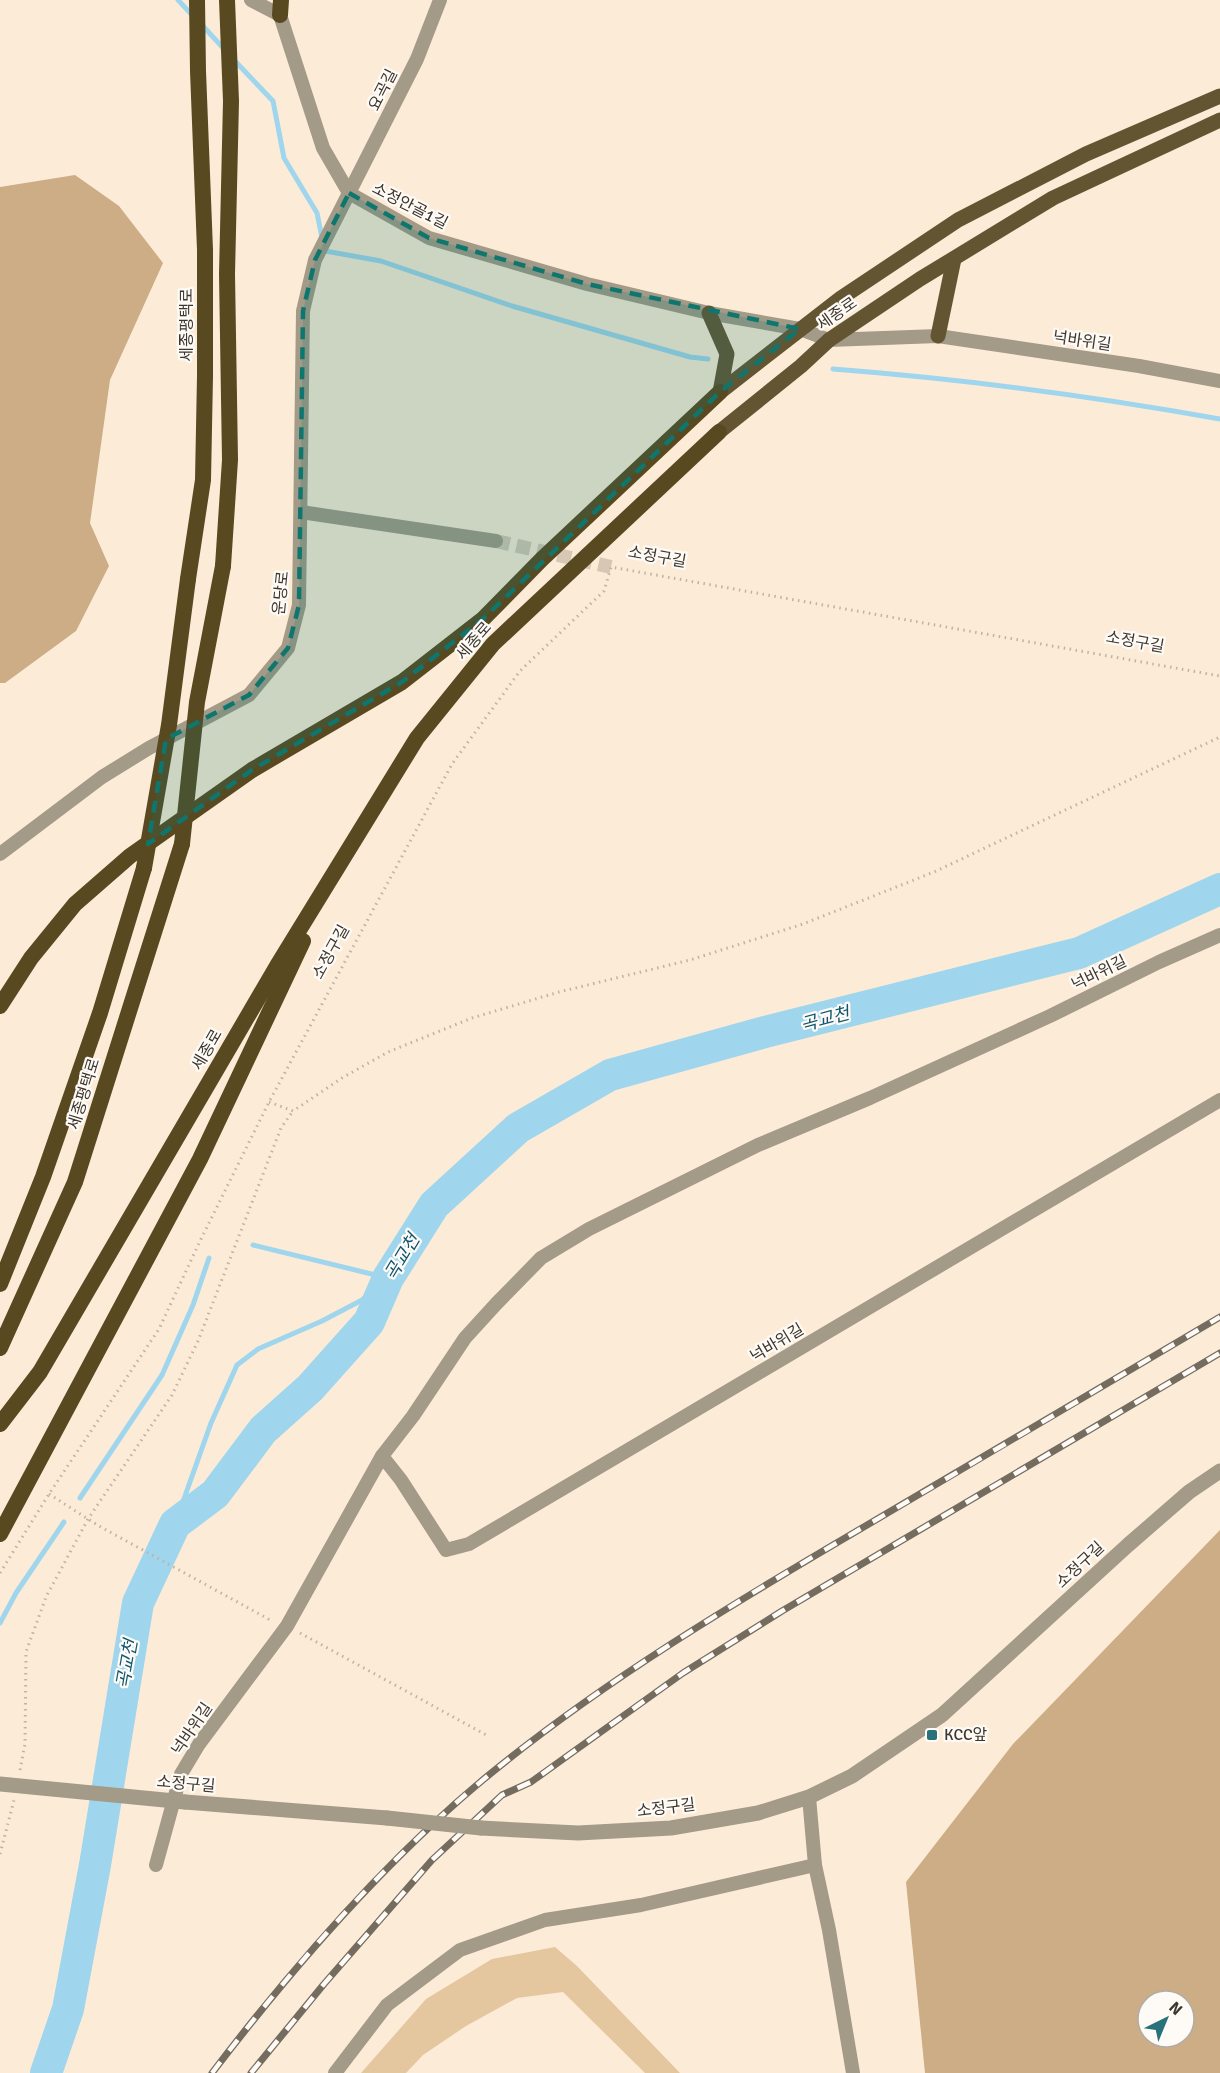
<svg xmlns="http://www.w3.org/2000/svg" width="1220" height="2073" viewBox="0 0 1220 2073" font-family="Signika,'Noto Sans KR',sans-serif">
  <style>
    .green { fill: #e4c69f }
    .forest { fill: #ccad85; fill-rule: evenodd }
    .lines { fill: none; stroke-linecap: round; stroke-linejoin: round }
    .stream { stroke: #9fd5ed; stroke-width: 5 }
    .river { stroke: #9fd5ed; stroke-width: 32 }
    .minor-tunnel { stroke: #d6c8b5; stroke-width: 14; stroke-dasharray: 14 7; stroke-linecap: butt }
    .path { stroke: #c1b3a2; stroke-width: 3; stroke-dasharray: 1.5 4.5; stroke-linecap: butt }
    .minor { stroke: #a39a87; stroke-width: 14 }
    .tertiary { stroke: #a39a87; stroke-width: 15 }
    .primary { stroke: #645532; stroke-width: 15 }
    .trunk { stroke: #594921; stroke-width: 16 }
    .rail-casing { stroke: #756c60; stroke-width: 7 }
    .rail { stroke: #fefbf7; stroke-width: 4.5; stroke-dasharray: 14; stroke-linecap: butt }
    .tertiary-bridge { stroke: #a39a87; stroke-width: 15 }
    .trunk-bridge { stroke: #594921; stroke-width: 16 }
    .marked { fill: #0f766e; fill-opacity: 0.2; stroke: #0f766e; stroke-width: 4.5; stroke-dasharray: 12 8; stroke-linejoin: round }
    .poi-dot { fill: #29727a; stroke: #fefbf7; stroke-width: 2 }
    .labels { text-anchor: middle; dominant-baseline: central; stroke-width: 4.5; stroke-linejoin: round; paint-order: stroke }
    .street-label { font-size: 16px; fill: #3d362e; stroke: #fefbf7 }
    .poi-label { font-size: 16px; fill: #3d362e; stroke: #fefbf7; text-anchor: start }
    .water-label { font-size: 18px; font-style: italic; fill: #0f566e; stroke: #fefbf7 }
  </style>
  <rect width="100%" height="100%" fill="#fcecd7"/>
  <!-- green -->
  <polygon class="green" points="555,1947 577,1966 680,2073 645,2073 563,1992 517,1998 466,2026 423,2055 406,2073 361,2073 426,1999 492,1959"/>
  <!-- forest -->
  <g class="forest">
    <polygon points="75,175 119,206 163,263 110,380 90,523 109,566 76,631 5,683 0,683 0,187"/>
    <path d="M1220,1530V2073H925L906,1882L1013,1744ZM1148,2001H1184V2037H1148Z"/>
  </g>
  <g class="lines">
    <!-- stream -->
    <g class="stream">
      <polyline points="178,0 193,16"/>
      <polyline points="202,25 224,49"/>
      <polyline points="234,60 273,101 284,158 317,213 322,238"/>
      <polyline points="324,247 325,251 381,261 512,306 690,357 708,359"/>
      <path d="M833,369C963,379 1092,396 1220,419"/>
      <polyline points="253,1245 388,1278"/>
      <polyline points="80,1498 162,1375 193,1305 209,1258"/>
      <polyline points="175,1524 211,1423 237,1365 258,1349 322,1321 362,1300 388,1278"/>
      <polyline points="0,1623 16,1593 64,1522"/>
    </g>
    <!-- river -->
    <polyline class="river" points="46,2073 68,2009 95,1865 138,1603 175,1524 215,1494 263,1430 310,1388 369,1322 388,1278 434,1205 518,1128 610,1075 765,1032 1079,953 1220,889"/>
    <!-- minor-tunnel -->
    <polyline class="minor-tunnel" points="496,541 611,567"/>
    <!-- path -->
    <g class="path">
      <polyline points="269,1102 293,1111 342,1078 388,1052 472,1018 559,992 690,960 803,924 934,872 1220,737"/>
      <polyline points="49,1494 99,1526 272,1621"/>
      <polyline points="0,1573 49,1494 159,1329 201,1239 269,1102 452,764 520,671 604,591 611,567 1220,676"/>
      <polyline points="300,1633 488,1736"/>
      <polyline points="20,1770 25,1744 26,1652 46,1597 88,1519 172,1395 198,1341 281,1128 293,1111"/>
      <polyline points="0,1854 14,1800"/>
    </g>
    <!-- minor -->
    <g class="minor">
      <polyline points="251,0 280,15 323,148 349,193 429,238 587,284 709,313 800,329 829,340 938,336 1139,366 1220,381"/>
      <polyline points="301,512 496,541"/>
      <polyline points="0,854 102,777 149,748 249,695 288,648 299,605 303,311 315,260 417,59 440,0"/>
      <polyline points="382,1456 413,1416 465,1338 496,1304 541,1258 589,1229 758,1145 870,1098 1050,1016 1159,962 1220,935"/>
      <polyline points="156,1865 181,1774 199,1744 287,1626 382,1456 401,1480 446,1550 469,1544 1220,1100"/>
      <polyline points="815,1865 829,1930 853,2073"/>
      <polyline points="335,2073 387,2005 460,1950 545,1920 641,1905 815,1865 809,1797"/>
    </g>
    <!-- tertiary -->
    <g class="tertiary">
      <polyline points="185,1802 387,1818"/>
      <polyline points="481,1828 578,1833 671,1828 758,1813 809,1797 852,1776 942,1715 1128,1545 1189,1492 1220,1471"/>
    </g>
    <!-- primary -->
    <g class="primary">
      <polyline points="709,313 727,354 720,392"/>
      <polyline points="938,336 954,259"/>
      <polyline points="720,392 841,298 958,220 1086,154 1220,96"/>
      <polyline points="719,432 801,366 829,340 920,279 1053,198 1220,120"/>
    </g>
    <!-- trunk -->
    <g class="trunk">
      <polyline points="280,15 281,0"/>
      <polyline points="223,566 230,460 227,274 231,101 227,0"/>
      <polyline points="188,579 203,480 205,376 205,250 198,71 197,0"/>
      <polyline points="0,1006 31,958 75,904 130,856 252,770 402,682 483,619 542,559 720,392"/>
      <polyline points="0,1284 43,1177 100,1013 144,868"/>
      <polyline points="0,1348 75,1182 182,844"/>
      <polyline points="0,1424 40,1372 277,966 417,738 493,644 719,432"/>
      <polyline points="0,1534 200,1159 303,941"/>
    </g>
    <!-- rail casing -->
    <g class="rail-casing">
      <g id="rail">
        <path d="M212,2073C293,1967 386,1859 490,1774C605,1680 734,1603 862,1528C982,1458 1101,1387 1220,1317"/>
        <polyline points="251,2073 324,1984 432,1860 502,1795 531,1782 683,1673 782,1611 1220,1353"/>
      </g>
    </g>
    <!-- rail -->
    <use href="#rail" class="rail"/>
    <!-- tertiary-bridge -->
    <g class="tertiary-bridge">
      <polyline points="0,1784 185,1802"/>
      <polyline points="387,1818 481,1828"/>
    </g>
    <!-- trunk-bridge -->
    <g class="trunk-bridge">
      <polyline points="182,844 197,702 223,566"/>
      <polyline points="144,868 169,725 188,579"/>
    </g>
  </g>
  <!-- marked area -->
  <path class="marked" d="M349,193L429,238L587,284L800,329L720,392L483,619L402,682L252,770L148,844L166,739L249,695L288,648L299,605L303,311L315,260Z"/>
  <!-- markers -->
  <rect class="poi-dot" x="926" y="1729" width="12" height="12" rx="3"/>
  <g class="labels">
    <!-- street labels -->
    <g class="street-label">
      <text transform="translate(383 90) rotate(-63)">요곡길</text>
      <text transform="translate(410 206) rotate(27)">소정안골1길</text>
      <text transform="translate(837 314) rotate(-35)">세종로</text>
      <text transform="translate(187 325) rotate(-90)">세종평택로</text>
      <text transform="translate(1082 341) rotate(8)">넉바위길</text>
      <text transform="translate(657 557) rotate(10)">소정구길</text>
      <text transform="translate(281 593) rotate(-84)">운당로</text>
      <text transform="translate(474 641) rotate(-49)">세종로</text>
      <text transform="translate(1135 642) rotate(10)">소정구길</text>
      <text transform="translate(331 952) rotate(-61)">소정구길</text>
      <text transform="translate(1099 973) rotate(-26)">넉바위길</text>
      <text transform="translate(207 1050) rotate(-60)">세종로</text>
      <text transform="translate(84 1094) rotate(-73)">세종평택로</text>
      <text transform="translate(777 1343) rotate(-31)">넉바위길</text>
      <text transform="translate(1080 1565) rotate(-43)">소정구길</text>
      <text transform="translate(192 1729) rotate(-56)">넉바위길</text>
      <text transform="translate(186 1784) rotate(5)">소정구길</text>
      <text transform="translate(666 1808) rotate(-7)">소정구길</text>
    </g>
    <!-- poi labels -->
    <g class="poi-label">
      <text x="944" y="1735">KCC앞</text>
    </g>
    <!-- water labels -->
    <g class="water-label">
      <text transform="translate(825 1019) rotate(-15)">곡교천</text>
      <text transform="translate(402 1257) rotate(-59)">곡교천</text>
      <text transform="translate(127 1664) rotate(-80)">곡교천</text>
    </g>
  </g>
  <!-- north arrow -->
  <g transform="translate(1166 2019) rotate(43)"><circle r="28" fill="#fefbf7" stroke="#b1aca7" stroke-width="1.5"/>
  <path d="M0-4.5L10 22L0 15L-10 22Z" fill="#29727a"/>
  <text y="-9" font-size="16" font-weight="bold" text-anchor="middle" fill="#3d362e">N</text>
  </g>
</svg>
